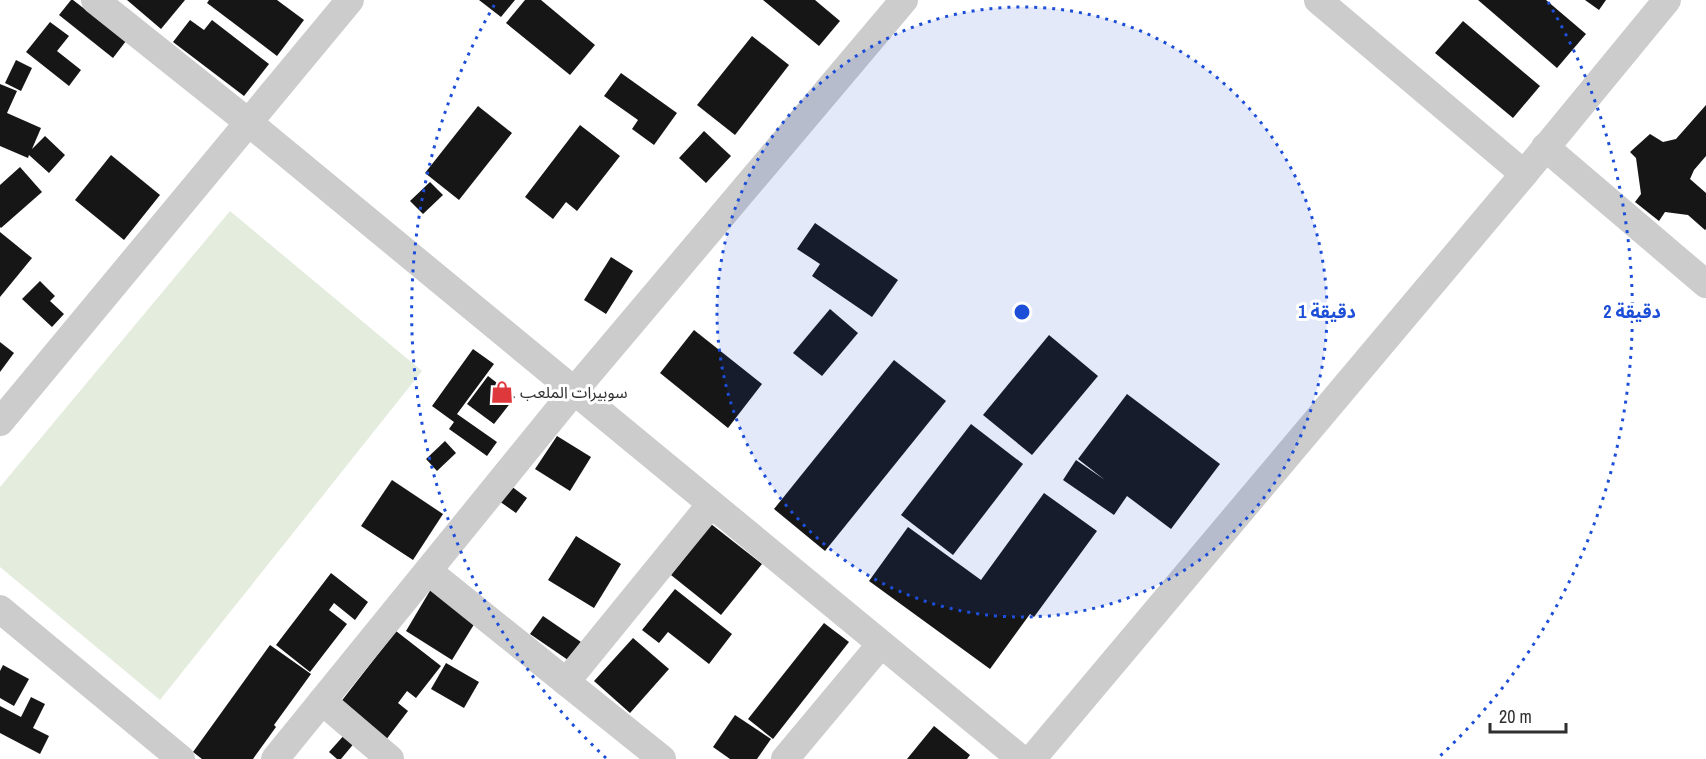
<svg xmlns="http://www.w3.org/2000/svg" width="1706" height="759" viewBox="0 0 1706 759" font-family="'Archivo Narrow','Noto Sans Arabic',sans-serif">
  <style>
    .green { fill: #e4ecdd }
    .building { fill: #161616 }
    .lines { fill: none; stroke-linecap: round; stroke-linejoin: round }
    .street { stroke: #ccc; stroke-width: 28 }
    .ring { fill: none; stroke: #1d4ed8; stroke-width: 3; stroke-dasharray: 3 6 }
    .labels { text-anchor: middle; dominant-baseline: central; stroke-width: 6; stroke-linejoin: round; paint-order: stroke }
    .poi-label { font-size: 16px; fill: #2f2f2f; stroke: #fff; text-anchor: start }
    .centre { fill: #1d4ed8; stroke: #fff; stroke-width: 3 }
    .ring-label { font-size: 18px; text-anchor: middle; font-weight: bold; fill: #1d4ed8; stroke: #fff; stroke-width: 6; stroke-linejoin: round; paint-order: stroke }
  </style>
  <rect width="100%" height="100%" fill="#fff"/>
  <!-- green -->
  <polygon class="green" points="230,211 422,371 160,700 0,567 0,487"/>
  <!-- building -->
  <g class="building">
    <polygon points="71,0 73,0 126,41 113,58 59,15"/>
    <polygon points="127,0 185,0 161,29"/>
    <polygon points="209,0 277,0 304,20 277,56 207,3"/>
    <polygon points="479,0 515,0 501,17"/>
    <polygon points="525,0 541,0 595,45 570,75 506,23"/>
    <polygon points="763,0 815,0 840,21 819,46"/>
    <polygon points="1478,0 1546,0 1586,34 1557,68"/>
    <polygon points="1585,0 1606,0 1599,10"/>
    <polygon points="190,20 204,30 212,20 269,64 244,96 173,42"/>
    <polygon points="1463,21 1540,86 1513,118 1435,53"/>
    <polygon points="50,22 69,36 57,51 81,70 69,86 26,52"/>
    <polygon points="752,36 789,65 735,135 697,105"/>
    <polygon points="16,60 32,68 21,91 5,83"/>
    <polygon points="621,73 677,113 654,145 632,129 638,120 604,96"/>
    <polygon points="0,84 17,91 7,113 41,128 32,149 45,136 65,155 49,173 29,155 28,158 0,146"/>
    <polygon points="1706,105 1706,156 1694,170 1690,179 1706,193 1706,229 1705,230 1688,215 1665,212 1659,221 1635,202 1641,194 1636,158 1630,152 1650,134 1663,142 1676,139"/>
    <polygon points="478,106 512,133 459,200 425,173"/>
    <polygon points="580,125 620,156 577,211 566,202 553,219 525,197"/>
    <polygon points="704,131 731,156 706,183 679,158"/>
    <polygon points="111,155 160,195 124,240 75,200"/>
    <polygon points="20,167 42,192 1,228 0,227 0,185"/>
    <polygon points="430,182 443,195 423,214 410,201"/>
    <polygon points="815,223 898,280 872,317 812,276 820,264 797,249"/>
    <polygon points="0,232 32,258 0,297"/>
    <polygon points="611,257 633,271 606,314 584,300"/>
    <polygon points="40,281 55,296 50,301 64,314 52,327 22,299"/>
    <polygon points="830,309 858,333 822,376 793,353"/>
    <polygon points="694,330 762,384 728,428 660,373"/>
    <polygon points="1049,335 1098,376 1032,455 983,415"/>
    <polygon points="0,342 14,353 0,372"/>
    <polygon points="473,349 494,364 457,414 497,442 487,456 449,429 454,422 432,406"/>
    <polygon points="894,360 946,401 825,551 774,509"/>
    <polygon points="488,376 515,397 494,424 467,404"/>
    <polygon points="1127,394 1220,464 1171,529 1127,496 1114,515 1063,480 1076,460 1105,480 1078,459"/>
    <polygon points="971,424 1023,464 953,555 901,515"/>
    <polygon points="557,436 591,457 570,491 535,469"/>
    <polygon points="445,441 456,453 437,471 426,459"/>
    <polygon points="392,480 443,514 413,560 361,526"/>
    <polygon points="511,486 527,498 516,513 499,501"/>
    <polygon points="1044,493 1097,531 1034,617 1030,614 990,669 869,581 908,527 981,580"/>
    <polygon points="711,524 762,564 721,615 671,575"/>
    <polygon points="576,536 621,564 594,608 548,580"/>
    <polygon points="331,573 368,602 355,620 334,603 329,610 347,624 310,672 276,645"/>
    <polygon points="431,589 478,618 452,660 406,631"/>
    <polygon points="675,589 732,634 709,664 668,632 659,643 642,630"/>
    <polygon points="543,616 581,642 568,660 530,634"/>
    <polygon points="824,623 849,642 773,739 748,719"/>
    <polygon points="396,631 441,666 416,698 407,691 398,703 408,711 379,749 333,712"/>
    <polygon points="633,638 669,669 630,713 594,681"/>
    <polygon points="270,645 311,674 274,725 276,727 253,759 202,759 193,752"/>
    <polygon points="446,663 479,682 464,708 431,689"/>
    <polygon points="3,665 29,679 14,706 0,698 0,671"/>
    <polygon points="31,697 45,704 33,728 49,736 40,754 0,733 0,706 21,717"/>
    <polygon points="735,715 771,739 757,759 730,759 713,747"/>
    <polygon points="934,726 970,755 967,759 907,759"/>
    <polygon points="346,733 356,741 341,759 337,759 329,752"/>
  </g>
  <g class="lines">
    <!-- street -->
    <g class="street">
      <polyline points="95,0 248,122 1021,759"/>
      <polyline points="1318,0 1524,174"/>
      <polyline points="1545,147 1706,284"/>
      <polyline points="0,422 350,0"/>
      <polyline points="428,571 662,759"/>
      <polyline points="0,609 181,759"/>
      <polyline points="566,682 711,504"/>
      <polyline points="322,701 390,759"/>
      <polyline points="275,759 574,391 904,0"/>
      <polyline points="785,759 881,644"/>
      <polyline points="1032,759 1524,174 1667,0"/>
    </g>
  </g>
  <!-- distance rings -->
  <circle cx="1022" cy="312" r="305" fill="#1d4ed8" fill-opacity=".12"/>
  <g class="ring">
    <circle cx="1022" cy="312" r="305"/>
    <path d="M606 758A610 610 0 0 1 496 2M1548 2A610 610 0 0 1 1438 758"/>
  </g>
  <!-- icons -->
  <defs>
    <g id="shop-bare" transform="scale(1.8)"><path d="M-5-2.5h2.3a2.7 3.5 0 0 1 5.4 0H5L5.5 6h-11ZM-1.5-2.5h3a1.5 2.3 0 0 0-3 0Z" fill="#df383c" stroke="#fff" stroke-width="2.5" paint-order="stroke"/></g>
  </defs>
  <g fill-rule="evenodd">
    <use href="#shop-bare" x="502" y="392"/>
  </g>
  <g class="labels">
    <!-- poi labels -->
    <g class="poi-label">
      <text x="520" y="392">سوبيرات الملعب</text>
    </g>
  </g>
  <circle cx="1022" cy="312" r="9" class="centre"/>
  <g class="ring-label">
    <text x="1327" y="318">1 دقيقة</text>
    <text x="1632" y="318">2 دقيقة</text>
  </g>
  <!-- scale -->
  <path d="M1490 723v9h76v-9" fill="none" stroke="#2f2f2f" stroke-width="3"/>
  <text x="1499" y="723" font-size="18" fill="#2f2f2f" stroke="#ffffff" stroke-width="4.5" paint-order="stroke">20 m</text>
</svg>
